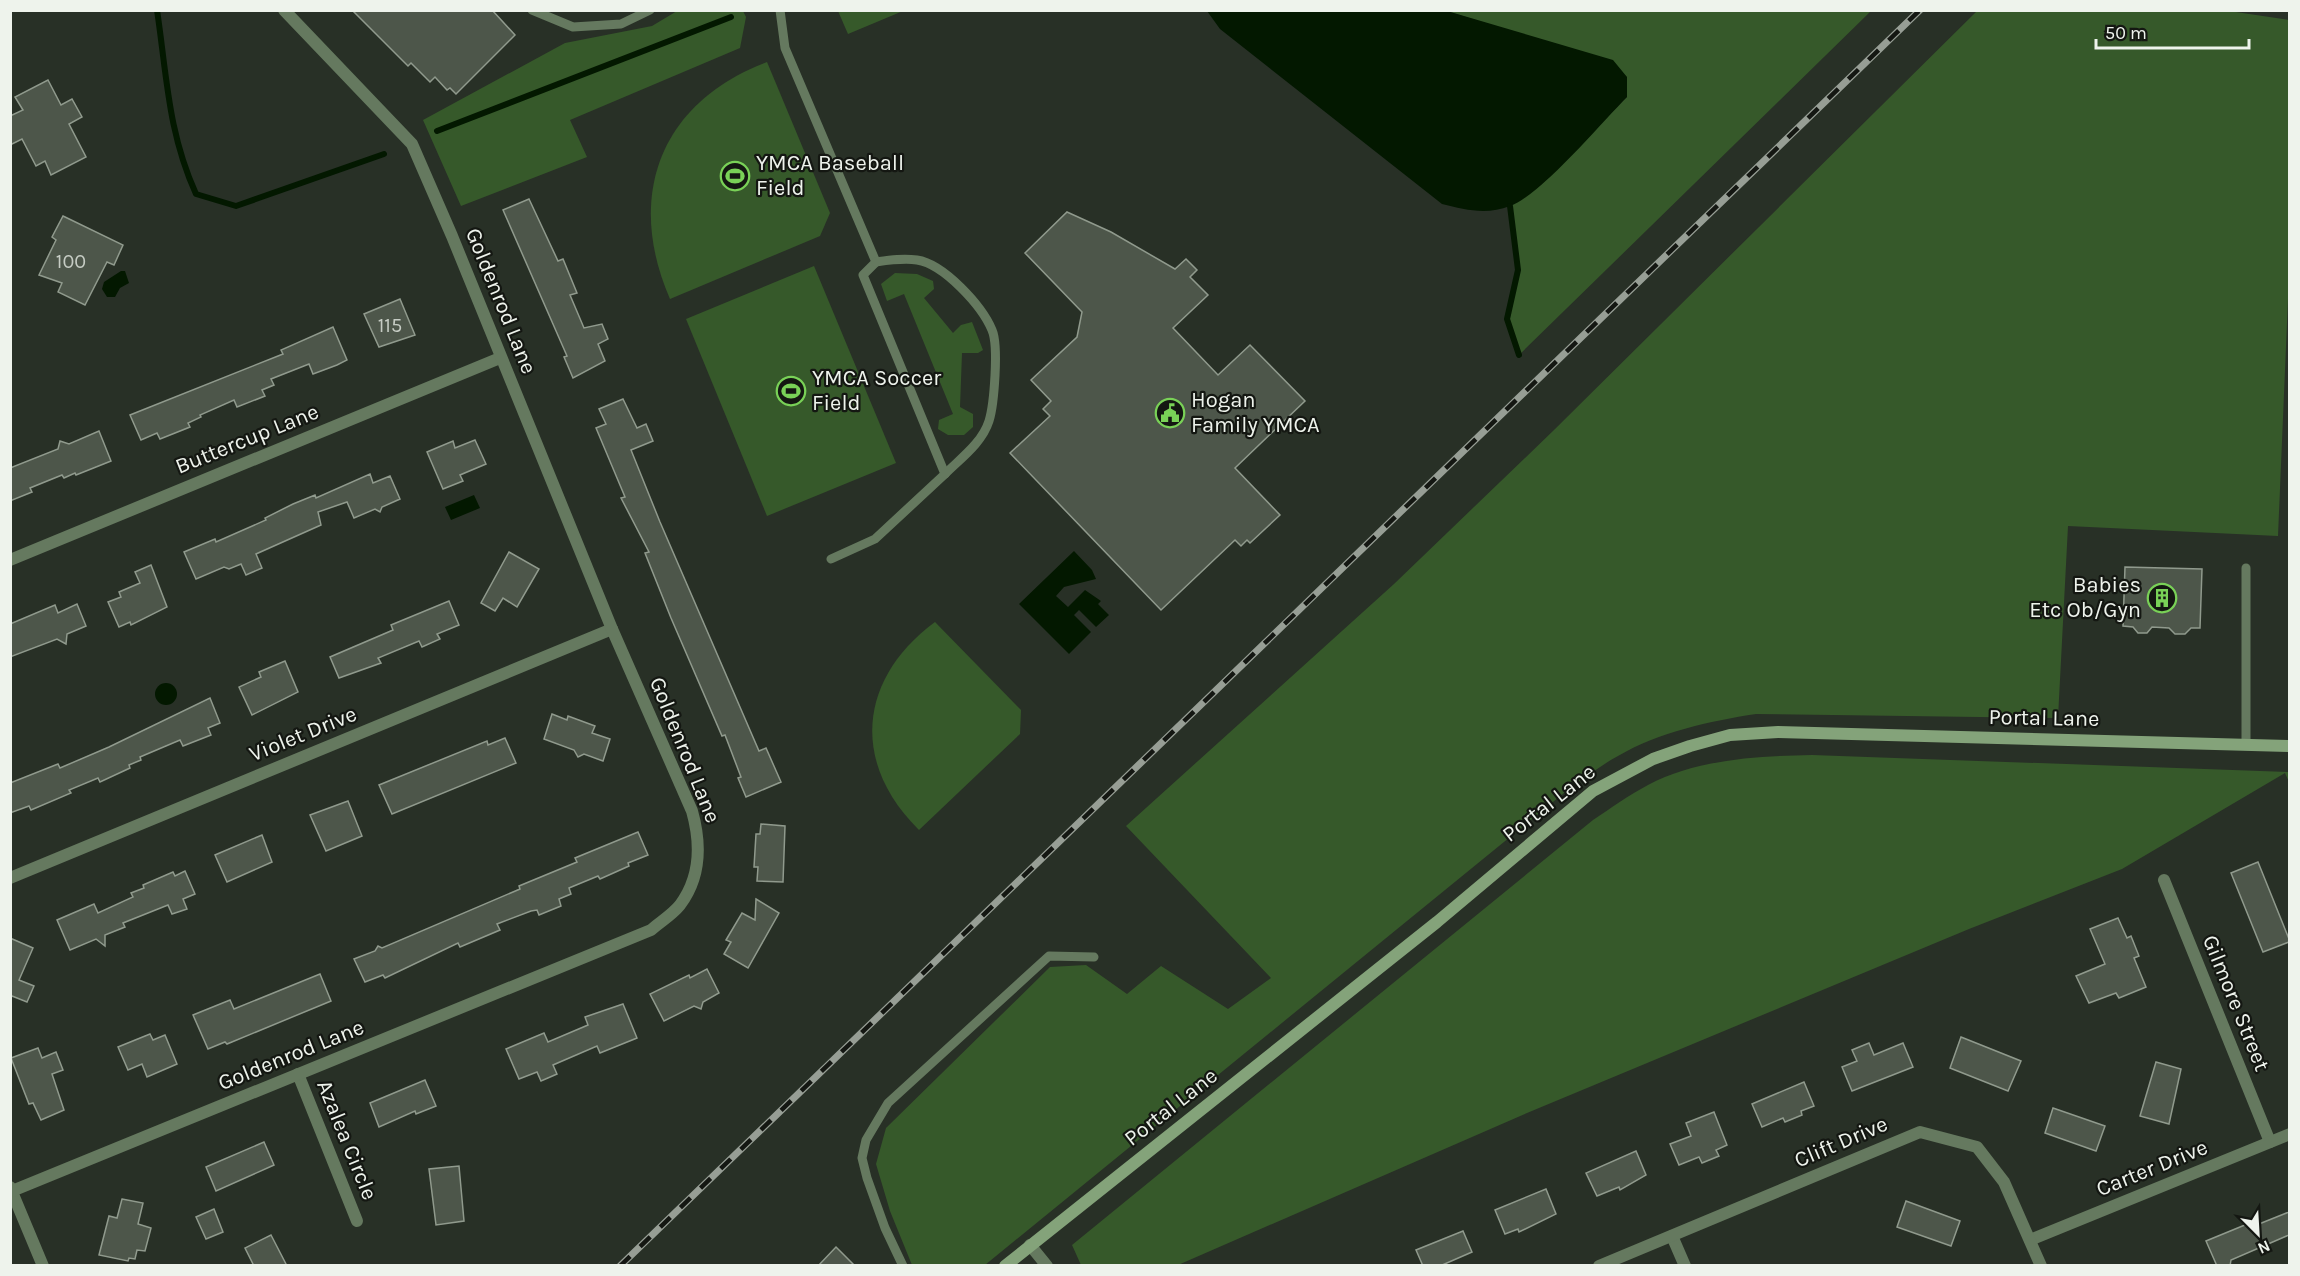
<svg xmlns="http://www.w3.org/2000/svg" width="2300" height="1276" viewBox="0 0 2300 1276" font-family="Karla,sans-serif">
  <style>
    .green { fill: #36592a }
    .water { fill: #031800 }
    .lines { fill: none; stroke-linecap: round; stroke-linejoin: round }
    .stream { stroke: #031800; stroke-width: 6 }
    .building { fill: #4d564a; stroke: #909a8d; stroke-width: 1.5 }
    .lane { stroke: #65795f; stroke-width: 9 }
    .street { stroke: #65795f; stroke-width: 12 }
    .secondary { stroke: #84a37a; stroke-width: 12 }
    .rail-casing { stroke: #979e95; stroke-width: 7 }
    .rail { stroke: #141712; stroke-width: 4.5; stroke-dasharray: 14; stroke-linecap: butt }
    .labels { text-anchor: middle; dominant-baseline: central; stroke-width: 4.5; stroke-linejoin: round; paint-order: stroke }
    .number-label { font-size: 20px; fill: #c6ccc4 }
    .poi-label { font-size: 22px; fill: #eef3ec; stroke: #141712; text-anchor: start }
    .street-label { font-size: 22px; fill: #eef3ec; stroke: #141712 }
  </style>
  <rect width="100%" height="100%" fill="#283026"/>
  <!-- green -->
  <g class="green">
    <polygon points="677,11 743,11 746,17 740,48 570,120 587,157 461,206 423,120 565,43 652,26"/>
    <polygon points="838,11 903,11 848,34"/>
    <polygon points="1447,11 1871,11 1519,355 1507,319 1518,270 1510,206 1541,185 1627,97 1627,77 1523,35"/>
    <path d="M2229,11L2289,20V275L2278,536L2068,526L2058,718L1756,714C1710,721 1659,732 1618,756C1603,764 1589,775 1575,784L985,1265H912L890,1211L876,1164L886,1128L1050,967L1086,965L1127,994L1161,966L1228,1009L1271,978L1126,826L1394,584L1554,430L1977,11Z"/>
    <path d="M767,62L830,213L820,236L670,299C625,196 660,102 767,62Z"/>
    <polygon points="814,266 896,463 767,516 686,319"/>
    <polygon points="895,273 917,274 933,281 934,289 924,298 953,333 961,325 972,322 983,350 978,353 962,353 960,407 973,414 973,427 964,435 948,435 938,429 939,420 953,414 904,294 887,301 881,284"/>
    <path d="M935,622L1021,710L1020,734L919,830C850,762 859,678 935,622Z"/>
    <path d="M1812,755L2289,772V782L2285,773L2122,869L1969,929L1527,1113L1178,1265H1081L1072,1245L1593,820C1611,808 1629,795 1648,785C1697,759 1758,756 1812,755Z"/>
  </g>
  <!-- water -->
  <g class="water">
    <path d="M1207,11H1447L1613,60L1627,77V97C1601,123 1541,195 1510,206C1487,215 1465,210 1442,204L1220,29Z"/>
    <polygon points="121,271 125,271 129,283 120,288 115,297 107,297 102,289 104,282"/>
    <polygon points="474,495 480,508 451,520 445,507"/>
    <polygon points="1074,551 1092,570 1096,579 1064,587 1056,596 1068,607 1085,590 1101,601 1098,604 1109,615 1096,627 1079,610 1074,615 1091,632 1069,654 1019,604"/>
    <circle cx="166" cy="694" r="11"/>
  </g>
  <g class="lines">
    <!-- stream -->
    <g class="stream">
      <path d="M157,10C167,77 168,132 196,194L236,206L384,154"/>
      <polyline points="437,131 731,17"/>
      <polyline points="1510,206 1518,270 1507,319 1519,355"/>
    </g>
  </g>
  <!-- building -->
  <g class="building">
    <polygon points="352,10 492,10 515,35 456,94 450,88 447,90 435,77 430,82 411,63 408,66"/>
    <polygon points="48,80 61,105 72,99 82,117 69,124 86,157 51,175 45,161 36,166 22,139 10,145 10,116 23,110 15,97"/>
    <polygon points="529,199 558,261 563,259 577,293 570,295 584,328 602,324 608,339 598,344 605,361 573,378 564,357 567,356 503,210"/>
    <polygon points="1067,212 1111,232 1175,269 1186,259 1197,270 1190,277 1208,295 1173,328 1218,375 1250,345 1305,401 1235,468 1280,515 1250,543 1247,540 1241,546 1235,540 1161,610 1010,453 1050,416 1043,409 1051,401 1031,380 1077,337 1082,312 1025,253"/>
    <polygon points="63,216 123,245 114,265 107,262 85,305 58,292 62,283 39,275 56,240 52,237"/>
    <polygon points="400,299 415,335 379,347 364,314"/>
    <polygon points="333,327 347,360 337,365 313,374 309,364 271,379 274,385 262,390 265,396 237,407 234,400 200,415 201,417 188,423 190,427 160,439 157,433 141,440 130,415 283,354 281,350"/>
    <polygon points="623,399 637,428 646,424 653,441 631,450 660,522 759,751 766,748 781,782 746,797 738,778 741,777 725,735 722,736 671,618 645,553 649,552 621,498 625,497 596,428 606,424 599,409"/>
    <polygon points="99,431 111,461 76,475 75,473 64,478 62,475 30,488 32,492 10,501 10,468 58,449 60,441 69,444"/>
    <polygon points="475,440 486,464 460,475 463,481 443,489 427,452 453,441 455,448"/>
    <polygon points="370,474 373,483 390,476 400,499 382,507 380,512 375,509 354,518 347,502 318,512 321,525 256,554 262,568 246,575 241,564 229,569 224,567 196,579 184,552 215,539 216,542 266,520 265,518 293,504 315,495 316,498"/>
    <polygon points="509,552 539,569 517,607 503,598 495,611 481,603"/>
    <polygon points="151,565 167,607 131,625 130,622 119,627 108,602 121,597 119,592 140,583 135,572"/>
    <polygon points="2125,567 2202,569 2200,628 2191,628 2185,634 2175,634 2169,628 2152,627 2147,633 2138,633 2133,627 2123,626"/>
    <polygon points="449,601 459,625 437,634 440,639 422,647 419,641 378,658 381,663 339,678 330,657 393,630 391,625"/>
    <polygon points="77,604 86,626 67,634 66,644 57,639 10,657 10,624 55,605 58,613"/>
    <polygon points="285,661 298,692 252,715 239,687 261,677 259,672"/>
    <polygon points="210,698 220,723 208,728 211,735 183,746 180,740 140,757 141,760 129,765 130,768 100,782 98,778 69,790 71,793 31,810 29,806 10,813 10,783 58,764 60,768 109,747"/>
    <polygon points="552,714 567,720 568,716 595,726 592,733 610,739 603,761 584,754 578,757 574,750 544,739"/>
    <polygon points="505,738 516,763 392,814 379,785 487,741 488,745"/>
    <polygon points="348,801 362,836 326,851 310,815"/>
    <polygon points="761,824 785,826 783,882 757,881 758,867 754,867 756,834 760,834"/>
    <polygon points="638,832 648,855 628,863 629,866 600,879 598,876 569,888 571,894 559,899 561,906 539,915 537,910 531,911 497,924 500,930 460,947 458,943 385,978 383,975 365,982 354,959 375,951 378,946 382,948 520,889 519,886 577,862 575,858"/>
    <polygon points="262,835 272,862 227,882 215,855"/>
    <polygon points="2258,862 2289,939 2289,942 2263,952 2231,873"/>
    <polygon points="185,871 195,894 183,899 187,909 172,914 168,905 123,923 125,927 105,935 105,946 96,939 70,950 57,920 94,904 98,913 133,897 131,893 144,888 143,885 173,872 175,876"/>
    <polygon points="756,899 779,913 748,968 724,954 731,942 726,940 742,913 755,920"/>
    <polygon points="2118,918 2127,938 2131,936 2139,956 2134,958 2146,987 2119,998 2116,993 2089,1003 2076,976 2105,964 2090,929"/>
    <polygon points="10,938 33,948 19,980 34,986 27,1002 12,996 10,1000"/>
    <polygon points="707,969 719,993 703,1002 701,1009 694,1006 664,1021 650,994 689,975 690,978"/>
    <polygon points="320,974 331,1001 227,1044 225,1042 208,1049 193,1015 230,1000 234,1009"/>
    <polygon points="623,1004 637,1038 600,1053 597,1046 553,1065 557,1074 541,1081 537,1072 519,1079 506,1049 544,1033 548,1042 588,1025 585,1017"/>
    <polygon points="150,1034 153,1040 165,1035 177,1064 147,1077 142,1064 128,1070 118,1047"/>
    <polygon points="1961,1037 2021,1061 2008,1091 1950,1068"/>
    <polygon points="1869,1043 1874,1055 1903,1043 1913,1067 1852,1091 1842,1067 1857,1061 1852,1050"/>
    <polygon points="38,1048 42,1058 56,1052 63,1070 52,1074 64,1110 41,1120 33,1103 29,1104 11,1058"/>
    <polygon points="2156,1062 2181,1069 2169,1124 2140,1116"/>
    <polygon points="425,1080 436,1106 416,1114 415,1111 379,1127 370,1103"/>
    <polygon points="1804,1082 1814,1106 1801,1111 1802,1115 1785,1122 1783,1118 1762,1127 1752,1104"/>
    <polygon points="2053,1108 2105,1126 2096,1151 2045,1133"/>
    <polygon points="1714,1112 1727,1145 1716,1150 1719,1156 1702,1163 1699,1157 1679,1165 1670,1144 1691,1136 1686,1123"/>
    <polygon points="264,1142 274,1165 216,1191 206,1167"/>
    <polygon points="1636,1151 1646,1175 1620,1190 1619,1187 1597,1196 1586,1173"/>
    <polygon points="459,1166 464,1221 436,1225 429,1169"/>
    <polygon points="1546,1189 1556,1214 1519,1232 1518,1229 1505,1234 1495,1210"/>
    <polygon points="122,1199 143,1203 138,1224 151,1228 145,1251 137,1250 135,1259 129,1258 128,1261 99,1255 109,1216 117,1218"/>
    <polygon points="1906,1201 1960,1221 1951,1246 1897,1227"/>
    <polygon points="214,1209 223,1232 206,1239 196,1217"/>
    <polygon points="2289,1212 2289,1235 2231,1260 2230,1266 2217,1266 2206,1241 2257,1220 2259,1224"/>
    <polygon points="1463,1231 1472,1252 1440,1266 1423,1266 1416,1250"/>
    <polygon points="271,1235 287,1266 254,1266 245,1248"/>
    <polygon points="836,1247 855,1266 818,1266"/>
  </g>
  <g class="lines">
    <!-- lane -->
    <g class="lane">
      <polyline points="532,10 573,27 621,24 650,10"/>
      <polyline points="780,10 785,48 876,262 863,275 945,474 875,539 831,559"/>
      <path d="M876,262C890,260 903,258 917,260C944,264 982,306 992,330C999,346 994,405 989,421C982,443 961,458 945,474"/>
      <polyline points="2246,568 2246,745"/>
      <polyline points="903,1266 885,1228 867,1178 862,1158 866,1140 888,1103 1049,956 1094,957"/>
    </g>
    <!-- street -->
    <g class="street">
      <polyline points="10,560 500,358"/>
      <polyline points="10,878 612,629"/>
      <polyline points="2164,880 2270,1142"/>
      <polyline points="298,1074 357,1221"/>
      <polyline points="10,1187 43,1266"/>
      <path d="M12,1191L651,930C660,922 672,915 680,905C701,877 701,843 692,811L612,629L452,236L412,144L284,10"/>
      <polyline points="1672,1236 1685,1266"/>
      <polyline points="2030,1240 2290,1134"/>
      <polyline points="1030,1245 1047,1266"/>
      <polyline points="1599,1266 1920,1132 1977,1147 2004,1182 2041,1266"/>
    </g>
    <!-- secondary -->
    <polyline class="secondary" points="1005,1266 1437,922 1593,791 1653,759 1690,746 1730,735 1778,732 2290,746"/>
    <!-- rail casing -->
    <g class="rail-casing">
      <polyline id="rail" points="620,1266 1920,10"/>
    </g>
    <!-- rail -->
    <use href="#rail" class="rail"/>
  </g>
  <!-- icons -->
  <defs>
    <g id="stadium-ring" transform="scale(1.5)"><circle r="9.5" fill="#141712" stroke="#79d157" stroke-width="1.5"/><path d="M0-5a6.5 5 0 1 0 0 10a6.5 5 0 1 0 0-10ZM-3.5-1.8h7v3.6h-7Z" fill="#79d157"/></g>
    <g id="civic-ring" transform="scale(1.5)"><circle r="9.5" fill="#141712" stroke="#79d157" stroke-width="1.5"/><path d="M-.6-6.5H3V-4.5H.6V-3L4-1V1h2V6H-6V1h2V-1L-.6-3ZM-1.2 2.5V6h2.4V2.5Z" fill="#79d157"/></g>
    <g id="building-ring" transform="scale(1.5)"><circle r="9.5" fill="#141712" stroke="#79d157" stroke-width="1.5"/><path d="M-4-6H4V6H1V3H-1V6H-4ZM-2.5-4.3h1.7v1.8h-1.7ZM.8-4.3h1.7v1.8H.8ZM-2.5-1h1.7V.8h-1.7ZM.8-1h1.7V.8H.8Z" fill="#79d157"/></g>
  </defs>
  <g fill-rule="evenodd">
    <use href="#stadium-ring" x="735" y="176"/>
    <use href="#stadium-ring" x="791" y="391"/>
    <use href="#civic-ring" x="1170" y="413"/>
    <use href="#building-ring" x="2162" y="598"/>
  </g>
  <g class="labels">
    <!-- number labels -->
    <g class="number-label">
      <text x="71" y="261">100</text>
      <text x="390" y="325">115</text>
    </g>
    <!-- poi labels -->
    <g class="poi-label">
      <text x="756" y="163">YMCA Baseball<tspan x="756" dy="25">Field</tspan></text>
      <text x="812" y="378">YMCA Soccer<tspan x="812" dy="25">Field</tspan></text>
      <text x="1191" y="400">Hogan<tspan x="1191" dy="25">Family YMCA</tspan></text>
      <text x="2141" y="585" text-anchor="end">Babies<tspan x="2141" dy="25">Etc Ob/Gyn</tspan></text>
    </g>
    <!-- street labels -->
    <g class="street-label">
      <text transform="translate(501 301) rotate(68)">Goldenrod Lane</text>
      <text transform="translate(247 439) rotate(-22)">Buttercup Lane</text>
      <text transform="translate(2044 718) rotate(1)">Portal Lane</text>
      <text transform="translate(303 734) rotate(-22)">Violet Drive</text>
      <text transform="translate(685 750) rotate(68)">Goldenrod Lane</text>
      <text transform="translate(1549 803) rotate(-38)">Portal Lane</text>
      <text transform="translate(2236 1003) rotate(68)">Gilmore Street</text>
      <text transform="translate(291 1055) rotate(-22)">Goldenrod Lane</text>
      <text transform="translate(1171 1107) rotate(-38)">Portal Lane</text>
      <text transform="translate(347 1140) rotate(68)">Azalea Circle</text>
      <text transform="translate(1841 1142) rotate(-23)">Clift Drive</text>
      <text transform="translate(2152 1168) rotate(-22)">Carter Drive</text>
    </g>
  </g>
  <!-- border -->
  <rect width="2300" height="1276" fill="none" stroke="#eef3ec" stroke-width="24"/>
  <!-- north arrow -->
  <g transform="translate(2258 1234) rotate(156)" stroke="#141712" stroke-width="4.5" paint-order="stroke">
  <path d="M0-4.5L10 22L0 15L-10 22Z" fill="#eef3ec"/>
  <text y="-9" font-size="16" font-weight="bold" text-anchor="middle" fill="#eef3ec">N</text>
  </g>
  <!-- scale -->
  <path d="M2096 39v9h153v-9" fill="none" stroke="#eef3ec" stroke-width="3"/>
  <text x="2105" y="39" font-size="18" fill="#eef3ec" stroke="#141712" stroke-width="4.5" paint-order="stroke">50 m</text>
</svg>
